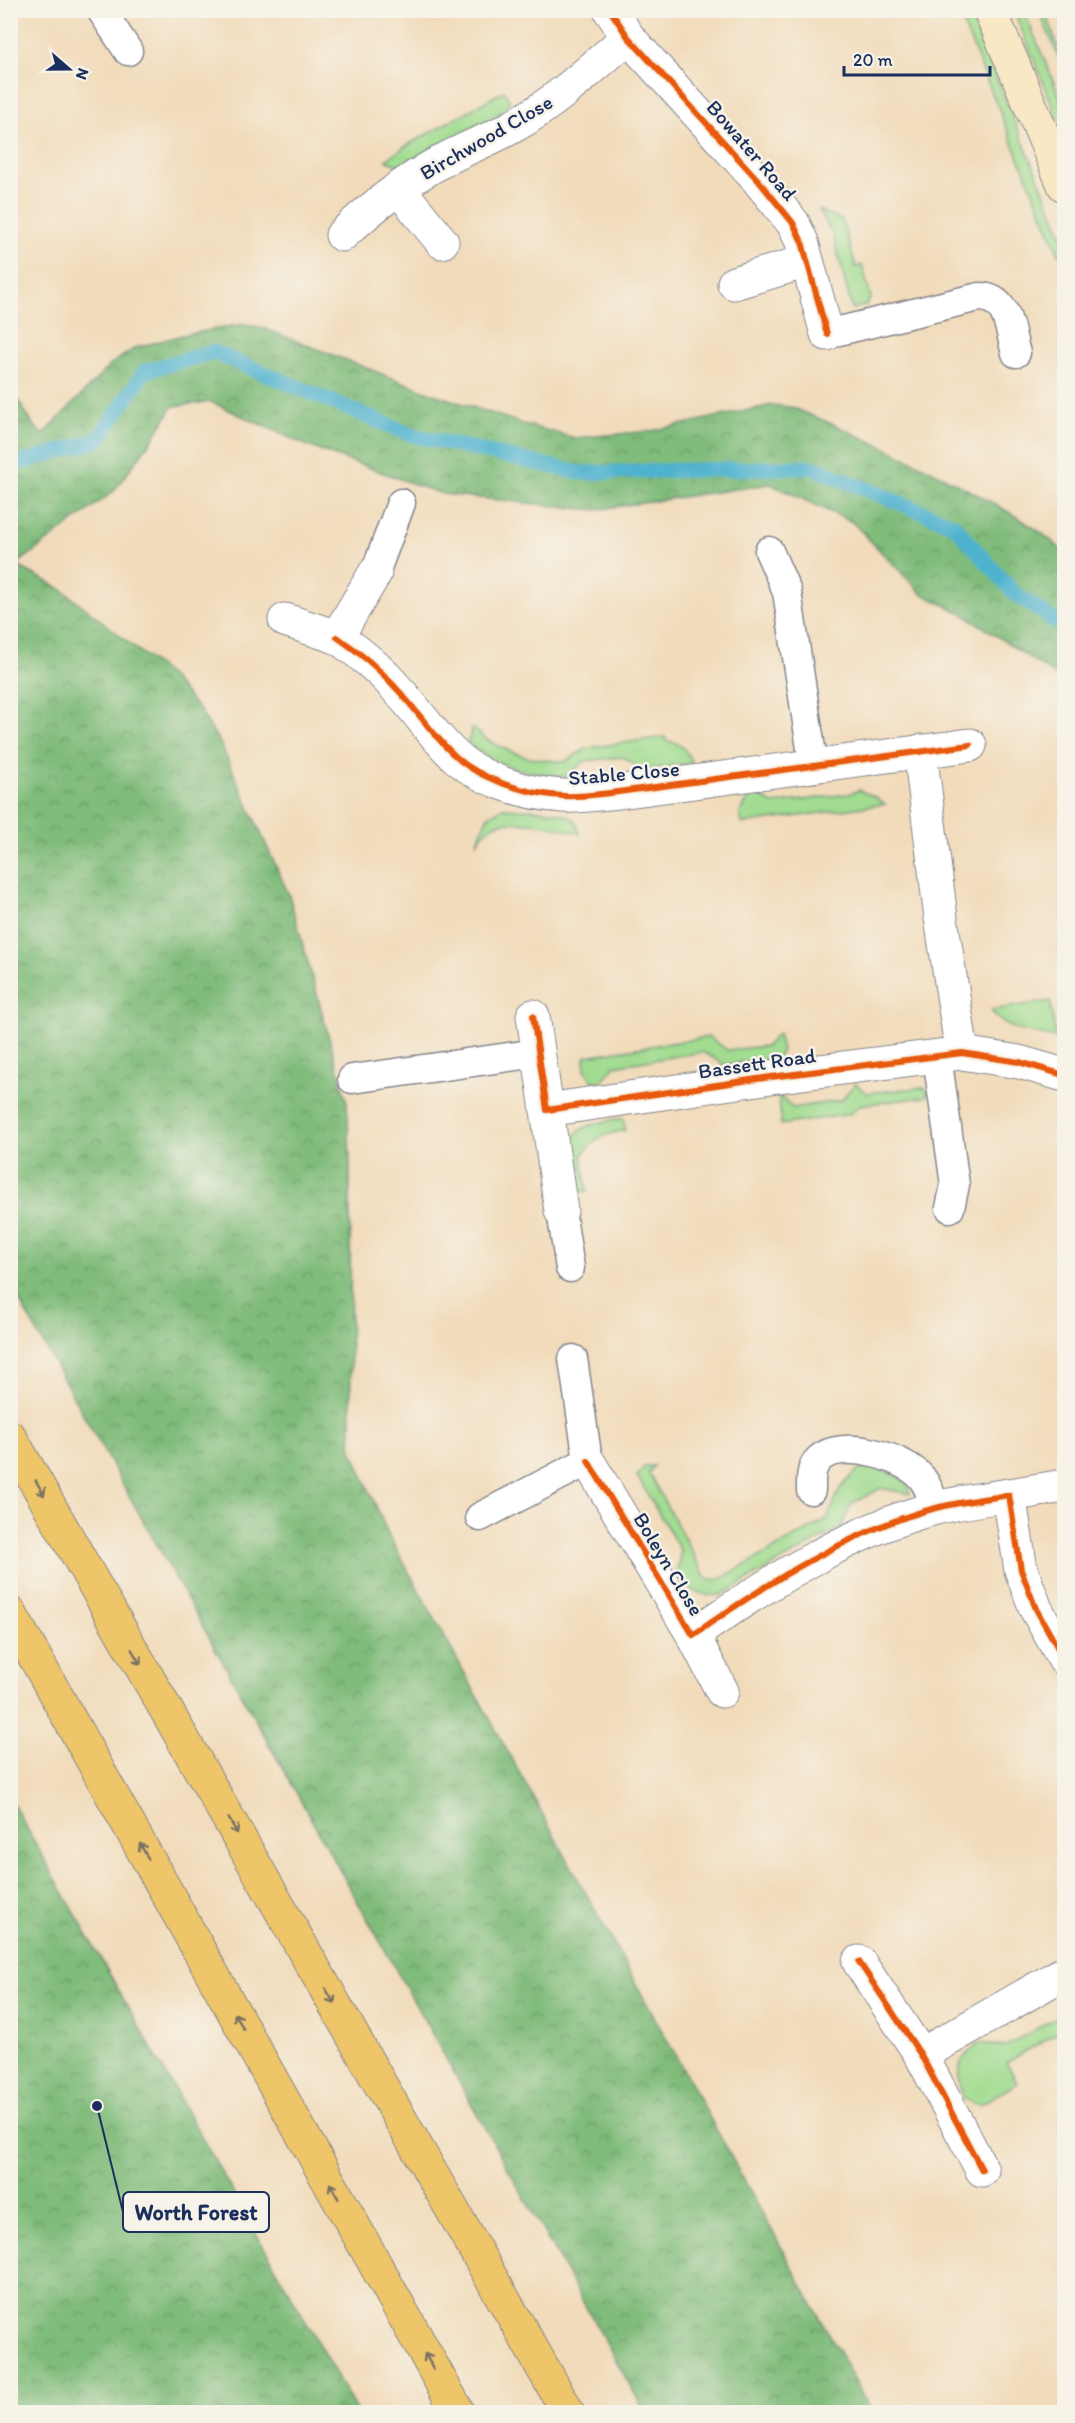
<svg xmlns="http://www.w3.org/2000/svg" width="1075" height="2423" viewBox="0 0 1075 2423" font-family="Itim,sans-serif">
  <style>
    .green { fill: #a1dc90; stroke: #5e8677; stroke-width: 1.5 }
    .forest { fill: url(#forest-crowns); stroke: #4e766c; stroke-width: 1.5 }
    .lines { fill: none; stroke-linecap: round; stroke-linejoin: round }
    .stream { stroke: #50b2cf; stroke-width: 15 }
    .lane-casing { stroke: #86858c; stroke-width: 31 }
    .street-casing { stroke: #86858c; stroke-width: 35 }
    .secondary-casing { stroke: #86858c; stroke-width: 35 }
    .highway-casing { stroke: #86858c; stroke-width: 35 }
    .lane { stroke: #fff; stroke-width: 28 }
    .street { stroke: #fff; stroke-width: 33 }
    .secondary { stroke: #f8e8c3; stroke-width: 33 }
    .highway { stroke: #eec569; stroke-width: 33 }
    .cycleway-casing { stroke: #f7f3e8; stroke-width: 10 }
    .cycleway { stroke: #e8590c; stroke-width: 6 }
    .oneway { stroke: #7a7263 }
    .labels { text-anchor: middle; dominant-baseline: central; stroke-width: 5; stroke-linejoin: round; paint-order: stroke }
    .street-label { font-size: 21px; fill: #1b2f5e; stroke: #f7f3e8 }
    .leader { fill: none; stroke: #1b2f5e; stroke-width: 2 }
    .callout-dot { fill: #1b2f5e; stroke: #f7f3e8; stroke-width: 2 }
    .callout { fill: #f7f3e8; stroke: #1b2f5e; stroke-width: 2 }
    .callout-label { font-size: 22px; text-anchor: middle; font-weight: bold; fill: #1b2f5e }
  </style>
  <defs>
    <pattern id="forest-crowns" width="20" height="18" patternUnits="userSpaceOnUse" patternTransform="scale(1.5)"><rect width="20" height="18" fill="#80bc7a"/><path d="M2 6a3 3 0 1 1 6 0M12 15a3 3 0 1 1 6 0" fill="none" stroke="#689967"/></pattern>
  </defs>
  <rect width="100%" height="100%" fill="#f7f3e8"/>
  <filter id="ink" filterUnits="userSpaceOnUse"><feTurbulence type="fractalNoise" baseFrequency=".0167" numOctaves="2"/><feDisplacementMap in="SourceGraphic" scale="12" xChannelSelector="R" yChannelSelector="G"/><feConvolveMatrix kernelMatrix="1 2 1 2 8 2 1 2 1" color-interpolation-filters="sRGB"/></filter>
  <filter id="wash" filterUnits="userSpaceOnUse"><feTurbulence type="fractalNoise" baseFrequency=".008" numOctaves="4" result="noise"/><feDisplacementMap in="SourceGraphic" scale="24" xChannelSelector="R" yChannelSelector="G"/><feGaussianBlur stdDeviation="1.35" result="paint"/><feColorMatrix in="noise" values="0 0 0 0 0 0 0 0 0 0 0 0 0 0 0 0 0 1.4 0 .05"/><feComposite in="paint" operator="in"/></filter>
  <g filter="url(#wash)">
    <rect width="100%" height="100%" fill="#f1dbba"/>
    <!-- green -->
    <g class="green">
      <polygon points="958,11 968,11 1064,239 1064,252 1059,254"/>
      <polygon points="1014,11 1024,11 1064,107 1064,133"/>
      <polygon points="1039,11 1046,11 1057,46 1064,45 1064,50 1058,56"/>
      <polygon points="504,91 509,100 508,109 399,166 386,160 406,146"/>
      <polygon points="819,210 842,220 856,267 862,265 871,298 866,305 852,309 833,235"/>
      <path d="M472,728L489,741L509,751L530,758L565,762L587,748L665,737L666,741C680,742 687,750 692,763L642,770L623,757L585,761L566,777C525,772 501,769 468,743Z"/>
      <polygon points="859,790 877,798 885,804 742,824 740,813 753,791 772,804 849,794"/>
      <path d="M503,808C520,809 563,808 575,821C577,824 579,830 580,834C561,827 510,816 492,826C486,830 480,838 476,844L488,816Z"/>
      <path d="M1050,1001L1056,1038C1034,1033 1004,1032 991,1010Z"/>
      <path d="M778,1034L782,1050L778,1058L725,1065L703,1052L614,1066L602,1081H593C585,1072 583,1068 586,1056L709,1037L727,1050L766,1046Z"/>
      <polygon points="855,1083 866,1093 917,1088 925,1088 929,1093 925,1097 860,1105 850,1114 781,1125 779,1095 793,1108 842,1100"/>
      <path d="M623,1118L625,1130C603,1135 596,1136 582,1156L587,1191L574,1193C565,1138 564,1127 623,1118Z"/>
      <path d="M645,1466H654L649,1473L706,1578L714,1580L722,1578L827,1519L841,1487L858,1470L869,1467L885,1470L906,1481L910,1494L881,1488L851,1504L842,1527L721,1595C701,1597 687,1591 676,1574L681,1551L637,1476Z"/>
      <path d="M1064,2013V2028L1006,2063L1018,2083L979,2105L964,2099C954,2074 957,2058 980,2043L1005,2047Z"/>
    </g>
    <!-- forest -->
    <g class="forest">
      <path d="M244,324L263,328L434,394L523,424L575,438L651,431L772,405L791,407C854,432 916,461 976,494C1006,510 1039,528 1064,552V681L965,615L922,594L852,522L770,484L594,510L442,494L308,446L211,402L173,406L154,437L114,491L16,565L61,589L102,621L170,676L201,712L220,743L289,895L347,1102L350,1159L351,1448L389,1536L872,2412H645L11,1286L10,386L33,425L43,435L111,364L135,348L183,335Z"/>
      <polygon points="11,1800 357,2412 11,2412"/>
    </g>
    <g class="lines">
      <!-- stream -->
      <polyline class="stream" points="10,466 98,440 145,371 213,352 412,435 580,473 812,467 954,525 1015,594 1064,627"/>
    </g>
  </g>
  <g filter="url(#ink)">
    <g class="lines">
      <!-- lane casing -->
      <g class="lane-casing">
        <g id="lane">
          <polyline points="101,10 128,51"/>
          <path d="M827,334L979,297C1009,297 1009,330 1016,353"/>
          <polyline points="769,551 787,592 814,768"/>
          <polyline points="375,573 401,503"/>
          <polyline points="937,1056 955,1185 950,1208"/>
          <polyline points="352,1079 538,1053"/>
          <polyline points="561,1211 570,1268"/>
          <path d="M811,1490C811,1479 810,1468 819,1459C841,1438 905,1457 922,1478C929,1487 932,1498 935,1508"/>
          <polyline points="480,1517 588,1461 573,1359"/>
        </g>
      </g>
      <!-- street casing -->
      <g class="street-casing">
        <g id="street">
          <polyline points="610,10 628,37 758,180 793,223 802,242 827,334"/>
          <polyline points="398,188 442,242"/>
          <path d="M342,235C373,206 405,181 442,161C464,149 489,140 512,127C555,103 591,69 628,37"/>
          <polyline points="734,283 807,261"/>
          <polyline points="285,620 337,637 375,573"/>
          <path d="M337,637C359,652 379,668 396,688C416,709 432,734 453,754C479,780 527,794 563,796C581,797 600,794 618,792L970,745"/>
          <polyline points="920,751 941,918 962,1053"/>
          <polyline points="533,1016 547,1110 771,1077 962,1053 1019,1062 1064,1075"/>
          <polyline points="547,1110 561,1211"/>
          <path d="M588,1461L693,1635C763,1586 852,1529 936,1508C960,1502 985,1499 1009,1495L1021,1570L1036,1609L1064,1659"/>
          <polyline points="1009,1495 1064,1486"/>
          <polyline points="693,1635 722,1691"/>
          <polyline points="859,1962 921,2055 982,2170"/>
          <polyline points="921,2055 1064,1973"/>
        </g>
      </g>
      <!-- secondary casing -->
      <g class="secondary-casing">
        <polyline id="secondary" points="990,10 1064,185"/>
      </g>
      <!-- highway casing -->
      <g class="highway-casing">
        <g id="highway">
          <polyline points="10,1437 568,2412"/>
          <polyline points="10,1613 458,2412"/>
        </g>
      </g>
      <!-- lane -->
      <use href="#lane" class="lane"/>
      <!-- street -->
      <use href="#street" class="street"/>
      <!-- secondary -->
      <use href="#secondary" class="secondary"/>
      <!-- highway -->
      <use href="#highway" class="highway"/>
      <!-- cycleway casing -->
      <g class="cycleway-casing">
        <g id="cycleway">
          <polyline points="610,10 628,37 758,180 793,223 802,242 827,334"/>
          <path d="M337,637C359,652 379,668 396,688C416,709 432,734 453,754C479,780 527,794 563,796C581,797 600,794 618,792L970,745"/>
          <polyline points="533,1016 547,1110 771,1077 962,1053 1019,1062 1064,1075"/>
          <path d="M588,1461L693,1635C763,1586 852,1529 936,1508C960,1502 985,1499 1009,1495L1021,1570L1036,1609L1064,1659"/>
          <polyline points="859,1962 921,2055 982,2170"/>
        </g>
      </g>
      <!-- cycleway -->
      <use href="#cycleway" class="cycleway"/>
    </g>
    <!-- one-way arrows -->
    <defs><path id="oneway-shaft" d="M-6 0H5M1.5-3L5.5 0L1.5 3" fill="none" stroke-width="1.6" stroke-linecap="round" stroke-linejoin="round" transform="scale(1.5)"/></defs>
    <g class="oneway">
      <use href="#oneway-shaft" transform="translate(40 1488) rotate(60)"/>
      <use href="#oneway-shaft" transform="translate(136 1657) rotate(60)"/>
      <use href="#oneway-shaft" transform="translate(233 1826) rotate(60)"/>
      <use href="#oneway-shaft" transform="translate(144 1851) rotate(-119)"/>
      <use href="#oneway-shaft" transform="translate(330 1996) rotate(60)"/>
      <use href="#oneway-shaft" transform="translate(239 2021) rotate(-119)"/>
      <use href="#oneway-shaft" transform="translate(334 2191) rotate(-119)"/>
      <use href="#oneway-shaft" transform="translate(429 2361) rotate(-119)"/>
    </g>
  </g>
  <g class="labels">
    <!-- street labels -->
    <g class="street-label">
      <text transform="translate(486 137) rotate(-30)">Birchwood Close</text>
      <text transform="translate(752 150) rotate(49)">Bowater Road</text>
      <text transform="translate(624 773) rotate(-5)">Stable Close</text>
      <text transform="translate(757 1063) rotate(-8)">Bassett Road</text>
      <text transform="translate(669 1564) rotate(59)">Boleyn Close</text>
    </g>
  </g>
  <!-- callouts -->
  <path class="leader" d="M97 2106L123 2212"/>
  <circle class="callout-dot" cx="97" cy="2106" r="6"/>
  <rect class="callout" x="123" y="2192" width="146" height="40" rx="6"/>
  <g class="callout-label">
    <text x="196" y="2220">Worth Forest</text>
  </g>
  <!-- margin -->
  <rect width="1075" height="2423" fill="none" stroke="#f7f3e8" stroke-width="36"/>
  <!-- north arrow -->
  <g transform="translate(69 69) rotate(110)" stroke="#f7f3e8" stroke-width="4.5" paint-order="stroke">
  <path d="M0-4.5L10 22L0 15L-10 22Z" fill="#1b2f5e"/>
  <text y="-9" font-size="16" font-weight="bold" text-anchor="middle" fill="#1b2f5e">N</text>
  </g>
  <!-- scale -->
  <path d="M844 66v9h146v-9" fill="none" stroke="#1b2f5e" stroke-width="3"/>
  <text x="853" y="66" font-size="18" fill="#1b2f5e" stroke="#f7f3e8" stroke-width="4.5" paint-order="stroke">20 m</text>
</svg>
